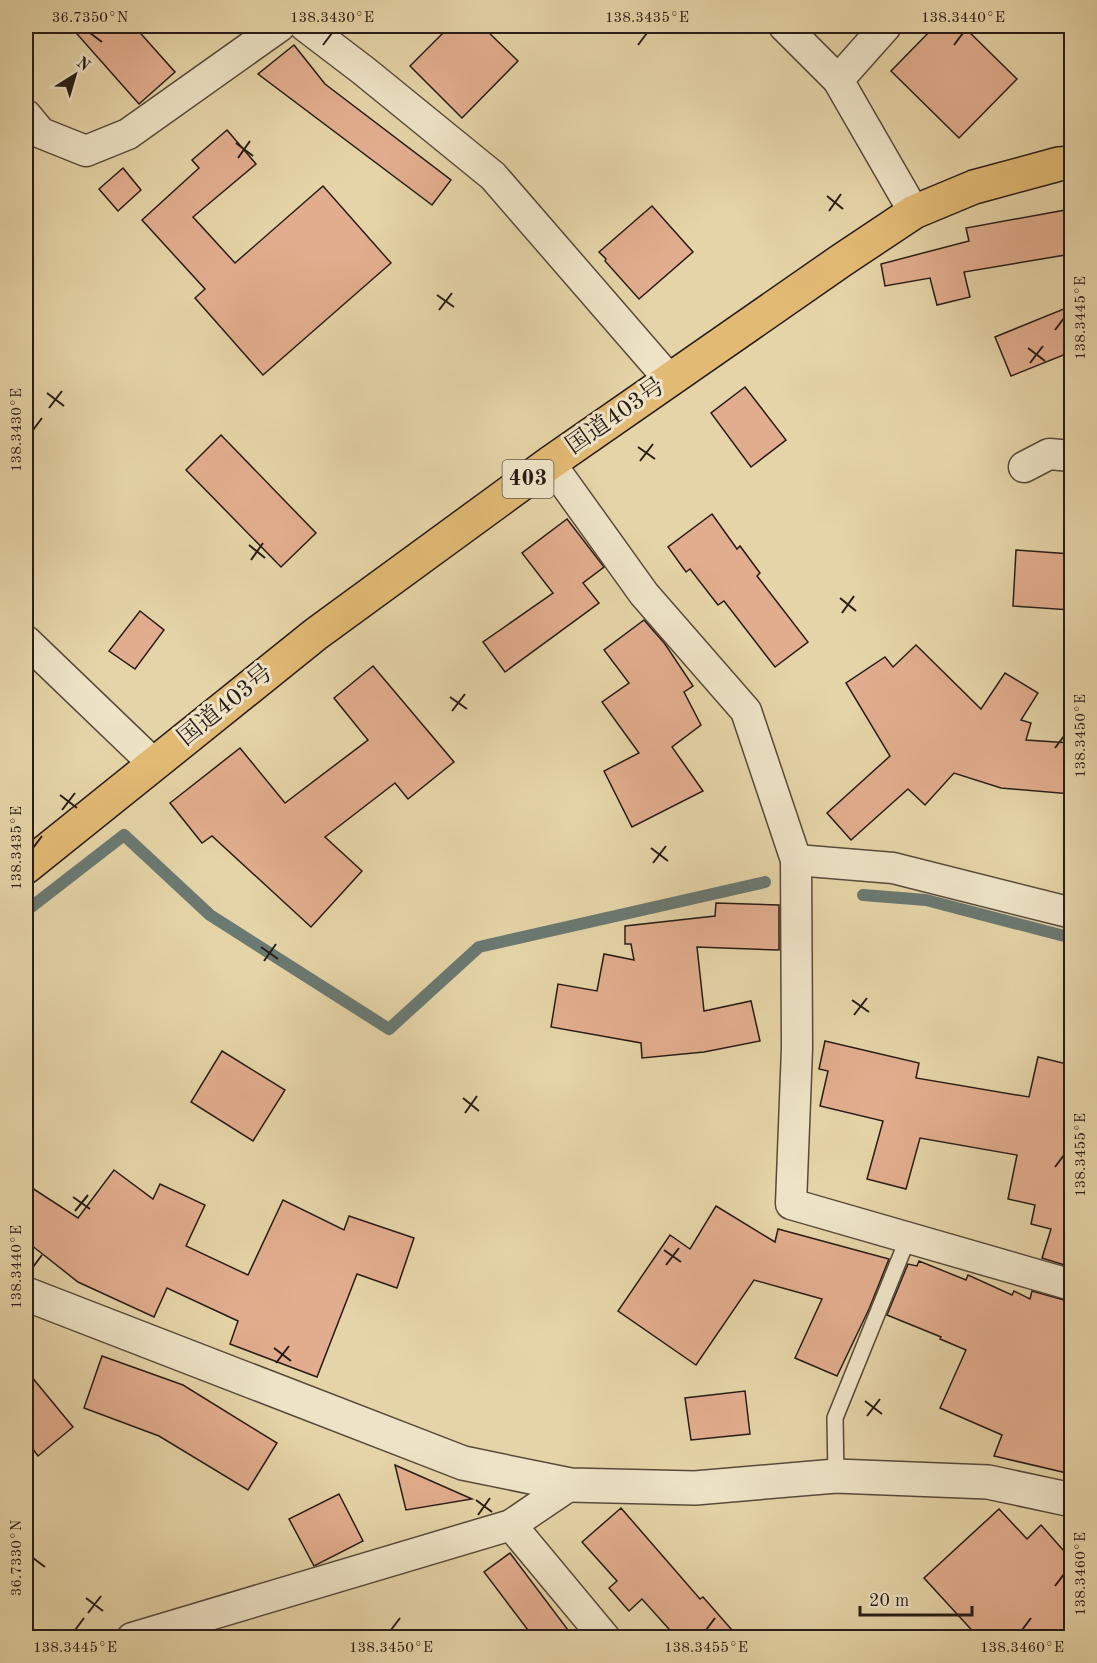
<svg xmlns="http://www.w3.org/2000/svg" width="1097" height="1663" viewBox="0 0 1097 1663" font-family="'Old Standard TT','Noto Serif JP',serif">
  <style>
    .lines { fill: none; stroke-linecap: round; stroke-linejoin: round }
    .stream { stroke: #6a7972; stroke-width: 12 }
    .building { fill: #e2ad8e; stroke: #281c17; stroke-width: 1.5 }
    .service-casing { stroke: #574a3b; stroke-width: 18 }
    .minor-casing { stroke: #574a3b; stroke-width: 33 }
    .tertiary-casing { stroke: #574a3b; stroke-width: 36 }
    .trunk-casing { stroke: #281c17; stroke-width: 36 }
    .service { stroke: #eee3c6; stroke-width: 15 }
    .minor { stroke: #eee3c6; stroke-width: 30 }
    .tertiary { stroke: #eee3c6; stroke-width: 33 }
    .trunk { stroke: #e2ba74; stroke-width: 33 }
    .ticks { fill: none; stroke: #281c17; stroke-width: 2 }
    .labels { text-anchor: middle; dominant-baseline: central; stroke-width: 6; stroke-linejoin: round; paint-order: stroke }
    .shield { fill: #eee3c6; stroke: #63584c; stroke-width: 1.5 }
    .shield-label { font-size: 22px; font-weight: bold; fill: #281c17 }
    .street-label { font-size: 24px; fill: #281c17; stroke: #eee3c6 }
    .neatline { fill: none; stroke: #281c17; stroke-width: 2 }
    .ticks-label { font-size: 15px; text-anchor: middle; fill: #281c17 }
  </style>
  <rect width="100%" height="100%" fill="#e5d4a7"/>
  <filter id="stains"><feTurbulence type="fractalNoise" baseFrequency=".00333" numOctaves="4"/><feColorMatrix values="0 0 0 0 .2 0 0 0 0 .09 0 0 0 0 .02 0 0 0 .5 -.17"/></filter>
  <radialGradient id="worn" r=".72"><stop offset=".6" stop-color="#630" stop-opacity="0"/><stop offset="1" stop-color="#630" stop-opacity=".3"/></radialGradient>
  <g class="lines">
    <!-- stream -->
    <g class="stream">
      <polyline points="863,895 926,900 1072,938"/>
      <polyline points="26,911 124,835 210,915 389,1029 479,947 765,882"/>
    </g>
  </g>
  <!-- building -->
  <g class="building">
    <polygon points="70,26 134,26 175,72 139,104"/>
    <polygon points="450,26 482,26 518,61 462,118 410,66"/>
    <polygon points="935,26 963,26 1017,79 959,138 891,71"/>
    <polygon points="294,45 325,84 451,180 432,205 258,74"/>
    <polygon points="227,130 256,164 193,217 235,263 323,186 391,263 263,375 195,298 205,289 142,220 199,168 192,160"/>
    <polygon points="123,168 141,190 118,211 99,189"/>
    <polygon points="652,206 693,252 639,299 605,261 606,259 599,252"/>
    <polygon points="1071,209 1071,254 964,272 970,297 937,305 930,278 885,286 881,264 969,241 966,228"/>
    <polygon points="1071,306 1071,352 1011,376 995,337"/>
    <polygon points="745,387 786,440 751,467 711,413"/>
    <polygon points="221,435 316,533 281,567 186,470"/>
    <polygon points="712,514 737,549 740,546 760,573 757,576 808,642 775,667 724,601 718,605 690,569 686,572 668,547"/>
    <polygon points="567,519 604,567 583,583 599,603 505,672 483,642 553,593 522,553"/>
    <polygon points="1016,550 1071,554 1071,610 1013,606"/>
    <polygon points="140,611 164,630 135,669 109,651"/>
    <polygon points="644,620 665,644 693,686 684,692 701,725 672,747 703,791 632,827 604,771 639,753 602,702 629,683 604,650"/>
    <polygon points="916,645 981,709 1005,673 1038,693 1021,720 1031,723 1026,740 1071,743 1071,794 1001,788 954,773 925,805 908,789 851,840 827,813 890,756 846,683 885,657 893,667"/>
    <polygon points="373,666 454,762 408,799 395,783 325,837 362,871 311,927 212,836 202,843 170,803 240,748 285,803 368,740 334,698"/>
    <polygon points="716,903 779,905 779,950 697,947 704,1011 751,1001 760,1041 704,1052 642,1058 641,1043 551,1027 558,984 597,991 604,954 634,960 631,944 625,944 625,926 715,916"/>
    <polygon points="825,1041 919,1063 916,1078 1029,1097 1038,1057 1071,1065 1071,1267 1042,1258 1051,1229 1031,1224 1035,1205 1008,1199 1017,1155 920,1138 906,1189 867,1179 883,1121 820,1106 828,1071 819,1069"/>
    <polygon points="222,1051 285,1090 253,1141 191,1102"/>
    <polygon points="114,1170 153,1199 160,1184 205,1205 186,1246 248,1275 283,1200 344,1230 349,1216 414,1238 397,1288 357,1274 317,1377 230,1344 238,1321 167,1288 154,1317 78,1282 26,1241 26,1184 78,1218"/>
    <polygon points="716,1206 775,1242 778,1229 889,1259 869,1309 837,1376 795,1358 822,1299 754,1280 696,1365 618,1311 670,1235 690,1249"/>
    <polygon points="919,1261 966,1280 968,1275 1012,1295 1014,1291 1030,1299 1032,1291 1071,1302 1071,1474 994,1456 1002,1435 940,1408 966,1350 940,1339 941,1337 887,1315 908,1264 917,1266"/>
    <polygon points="102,1356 183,1385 277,1443 248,1490 159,1436 84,1408"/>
    <polygon points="26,1370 73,1427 38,1456 26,1440"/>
    <polygon points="745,1391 750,1434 691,1440 685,1398"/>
    <polygon points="395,1465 472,1499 406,1510"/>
    <polygon points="339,1494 363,1541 314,1566 289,1519"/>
    <polygon points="621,1508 700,1599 703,1597 739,1638 677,1638 642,1599 629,1611 609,1588 617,1581 582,1542"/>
    <polygon points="999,1509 1027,1539 1041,1525 1071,1559 1071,1638 979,1638 924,1578"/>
    <polygon points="510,1553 574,1638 534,1638 484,1572"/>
  </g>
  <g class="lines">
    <!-- service casing -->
    <g class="service-casing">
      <polyline id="service" points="836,1476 835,1418 908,1238"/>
    </g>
    <!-- minor casing -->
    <g class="minor-casing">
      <g id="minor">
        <polyline points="305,26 364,71 493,176 669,379"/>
        <polyline points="784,26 838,80"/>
        <polyline points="886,26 838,80 914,212"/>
        <polyline points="26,115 41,133 86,151 128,134 280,26"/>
        <polyline points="550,463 644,594 746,711 796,860 797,1048 791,1204 1072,1285"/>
        <polyline points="1024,467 1049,454 1072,456"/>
        <polyline points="26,641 154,764"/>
        <polyline points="796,860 893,868 1072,913"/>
        <polyline points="511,1525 605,1638"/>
        <polyline points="132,1638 511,1525 570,1485"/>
      </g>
    </g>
    <!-- tertiary casing -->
    <g class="tertiary-casing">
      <polyline id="tertiary" points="26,1294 463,1463 570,1485 695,1488 836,1476 988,1482 1072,1500"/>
    </g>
    <!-- trunk casing -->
    <g class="trunk-casing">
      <polyline id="trunk" points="26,867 316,634 550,463 842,260 914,212 974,187 1059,164 1072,163"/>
    </g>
    <!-- service -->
    <use href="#service" class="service"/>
    <!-- minor -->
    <use href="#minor" class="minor"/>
    <!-- tertiary -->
    <use href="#tertiary" class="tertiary"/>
    <!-- trunk -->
    <use href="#trunk" class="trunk"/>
  </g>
  <!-- ticks -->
  <path class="ticks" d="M90,33L102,42M323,45L332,33M638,45L647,33M954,45L963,33M236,143L253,156M238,158L250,141M827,196L843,209M829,211L841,194M437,295L454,307M439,310L452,293M1055,330L1064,318M1028,348L1045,361M1030,363L1043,346M47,393L64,406M49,408L62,391M33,430L42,418M638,447L655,459M640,461L653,444M249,545L265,558M251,560L263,543M840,598L856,611M842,613L854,596M450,697L467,709M452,711L465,694M1055,748L1064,736M60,795L77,808M62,810L75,793M33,848L42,836M651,848L668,861M653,863L666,846M261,947L278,959M264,961L276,944M852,1000L869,1012M854,1015L867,998M463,1098L479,1111M465,1113L477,1096M1055,1167L1064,1155M73,1197L90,1209M75,1211L88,1195M664,1250L681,1262M666,1265L679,1248M33,1267L42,1255M274,1348L291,1361M276,1363L289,1346M865,1401L882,1414M867,1416L880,1399M476,1500L492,1512M478,1515L490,1498M33,1558L45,1567M1055,1586L1064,1574M86,1598L103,1611M88,1613L101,1596M75,1630L84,1618M391,1630L400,1618M706,1630L715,1618M1022,1630L1031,1618"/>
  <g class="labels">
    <!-- shield labels -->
    <rect class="shield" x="502.5" y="460" width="51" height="38" rx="4.5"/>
    <g class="shield-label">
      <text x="528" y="479">403</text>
    </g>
    <!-- street labels -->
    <g class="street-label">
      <text transform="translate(616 417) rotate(-35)">国道403号</text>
      <text transform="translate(226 706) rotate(-39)">国道403号</text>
    </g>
  </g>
  <!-- margin -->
  <rect width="1097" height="1663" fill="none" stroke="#e5d4a7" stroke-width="66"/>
  <!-- north arrow -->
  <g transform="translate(75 75) rotate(37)" stroke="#eee3c6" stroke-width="4.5" paint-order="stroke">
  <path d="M0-4.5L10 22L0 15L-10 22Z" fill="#281c17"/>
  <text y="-9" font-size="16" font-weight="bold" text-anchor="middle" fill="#281c17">N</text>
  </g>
  <!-- scale -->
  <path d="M860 1606v9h112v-9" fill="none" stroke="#281c17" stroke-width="3"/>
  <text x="869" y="1606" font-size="18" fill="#281c17" stroke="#eee3c6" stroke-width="4.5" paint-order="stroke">20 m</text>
  <rect x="33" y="33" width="1031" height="1597" class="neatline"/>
  <g class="ticks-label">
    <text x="90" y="22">36.7350°N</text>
    <text x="332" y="22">138.3430°E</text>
    <text x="647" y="22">138.3435°E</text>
    <text x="963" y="22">138.3440°E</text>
    <text transform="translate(1080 318) rotate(-90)" y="5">138.3445°E</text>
    <text transform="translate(16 430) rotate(-90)" y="5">138.3430°E</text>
    <text transform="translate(1080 736) rotate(-90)" y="5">138.3450°E</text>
    <text transform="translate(16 848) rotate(-90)" y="5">138.3435°E</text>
    <text transform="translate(1080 1155) rotate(-90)" y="5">138.3455°E</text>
    <text transform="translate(16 1267) rotate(-90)" y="5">138.3440°E</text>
    <text transform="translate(16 1558) rotate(-90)" y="5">36.7330°N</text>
    <text transform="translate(1080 1574) rotate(-90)" y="5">138.3460°E</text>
    <text x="75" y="1652">138.3445°E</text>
    <text x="391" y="1652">138.3450°E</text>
    <text x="706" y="1652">138.3455°E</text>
    <text x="1022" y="1652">138.3460°E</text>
  </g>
  <rect width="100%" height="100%" filter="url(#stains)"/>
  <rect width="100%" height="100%" fill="url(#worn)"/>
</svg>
